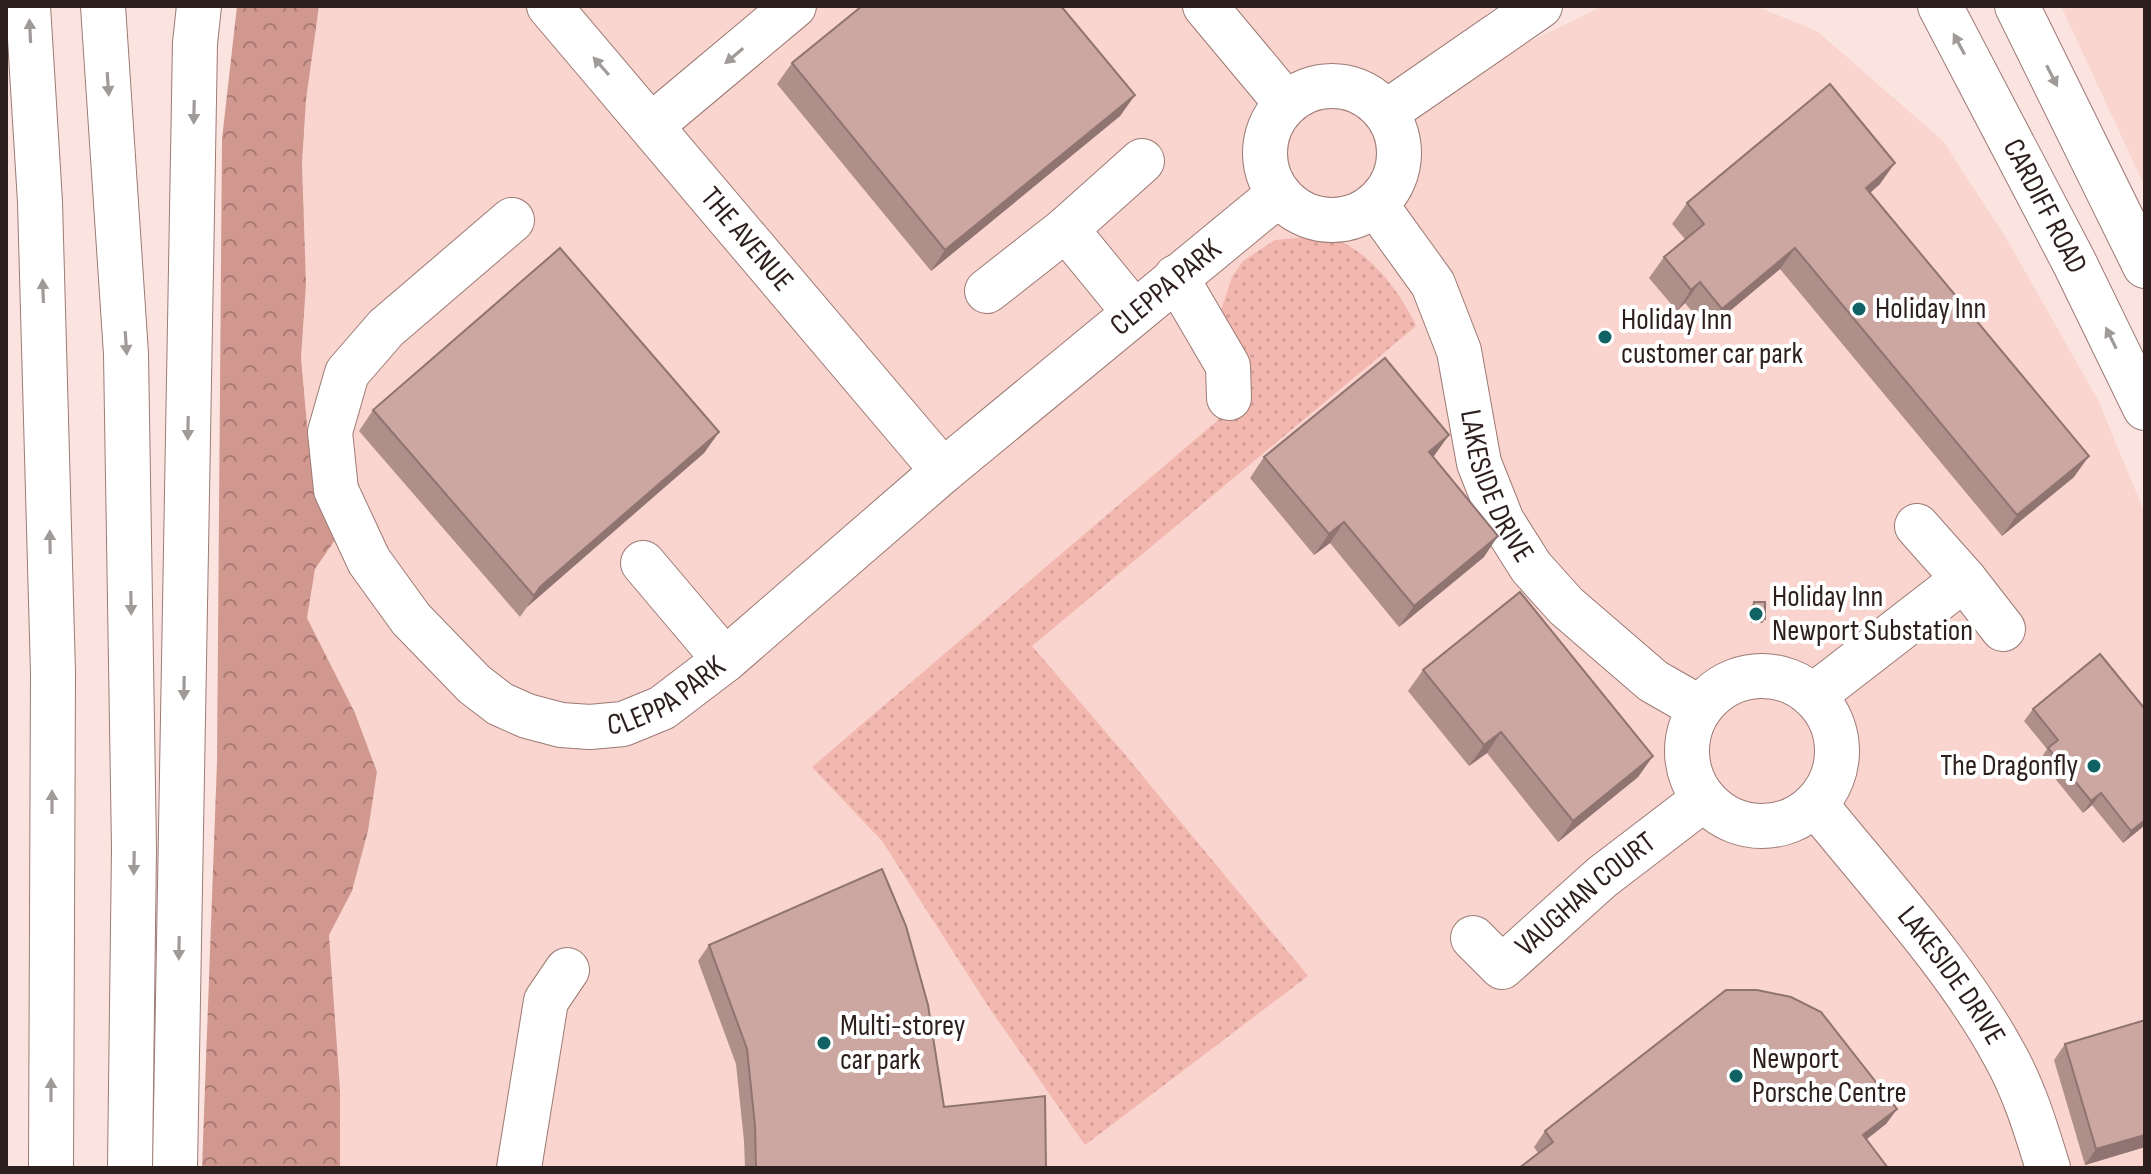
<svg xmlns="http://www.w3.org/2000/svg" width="2151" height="1174" viewBox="0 0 2151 1174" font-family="'Sofia Sans Condensed',sans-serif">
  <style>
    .built { fill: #fad4ce }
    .grass { fill: url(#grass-dots) }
    .forest { fill: url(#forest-crowns) }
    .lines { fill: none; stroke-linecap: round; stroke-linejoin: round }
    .minor-casing { stroke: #9d7a75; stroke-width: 46 }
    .major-casing { stroke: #9d7a75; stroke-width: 46 }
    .highway-casing { stroke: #9d7a75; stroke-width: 46 }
    .minor { stroke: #fff; stroke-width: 44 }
    .major { stroke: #fff; stroke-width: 44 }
    .highway { stroke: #fff; stroke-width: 44 }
    .wall { fill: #af8f8a }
    .shaded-wall { fill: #8f7471 }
    .building { fill: #cca6a1; stroke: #8f7471; stroke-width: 2 }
    .oneway { fill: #a09a99 }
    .poi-dot { fill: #116264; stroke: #fff; stroke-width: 3 }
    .labels { text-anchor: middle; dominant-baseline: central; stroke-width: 8; stroke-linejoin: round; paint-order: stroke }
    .street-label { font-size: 30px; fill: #2d1f1d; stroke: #fff }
    .poi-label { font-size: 30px; fill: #2d1f1d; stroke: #fff; text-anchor: start }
  </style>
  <defs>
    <pattern id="grass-dots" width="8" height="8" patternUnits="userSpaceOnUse" patternTransform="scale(2)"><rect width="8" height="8" fill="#f2b8b0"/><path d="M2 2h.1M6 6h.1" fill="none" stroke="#d09e97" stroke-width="1.8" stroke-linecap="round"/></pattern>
    <pattern id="forest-crowns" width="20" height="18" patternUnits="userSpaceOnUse" patternTransform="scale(2)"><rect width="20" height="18" fill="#d19890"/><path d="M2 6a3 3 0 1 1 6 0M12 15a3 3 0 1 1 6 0" fill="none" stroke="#aa7b75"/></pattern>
  </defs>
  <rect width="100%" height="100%" fill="#fbe4e0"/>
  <!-- built -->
  <g class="built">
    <polygon points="319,6 1495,6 1391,109 1603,6 1755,6 1817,31 1943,141 2006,238 2098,400 2145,513 2145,1168 340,1168 340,1089 329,935 352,891 368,832 377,772 355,713 307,618 315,569 338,534 308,436 301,358 306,284 302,163 306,100"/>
    <polygon points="2061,6 2145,6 2145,187"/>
  </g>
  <!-- grass -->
  <path class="grass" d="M1307,237C1317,238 1330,238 1339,241C1372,254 1402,295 1416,326L1032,646L1122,751L1308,976L1085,1145L988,1006L882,841L812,767L1239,402L1217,322L1232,277L1243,261L1275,240Z"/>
  <!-- forest -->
  <polygon class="forest" points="237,6 319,6 306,100 302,163 306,284 301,358 308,436 339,534 315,569 307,618 355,713 377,772 368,831 352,891 329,935 340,1089 340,1168 202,1168 217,762 222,139"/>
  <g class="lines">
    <!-- minor casing -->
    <g class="minor-casing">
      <g id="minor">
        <path id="s1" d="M549,6L943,471"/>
        <polyline points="1205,6 1286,103"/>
        <circle cx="1332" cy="153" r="67"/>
        <polyline points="1388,111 1540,6"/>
        <polyline points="652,125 794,6"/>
        <path id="s2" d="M1376,205L1433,284L1459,351L1479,463L1502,521L1531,567L1566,606L1653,681L1700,708"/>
        <path id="s3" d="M512,220L386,328L347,373L330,432L336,490L369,561L411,619L474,684L500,704L527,716L561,725L590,727L623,724L662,708L725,660L943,471L1279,194"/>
        <polyline points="1066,229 1134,312"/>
        <polyline points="1176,277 1228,366 1229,398"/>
        <polyline points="987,291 1066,229 1142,161"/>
        <polyline points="1917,526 1964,579 2003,629"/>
        <polyline points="643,563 725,660"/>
        <circle cx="1762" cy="751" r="75"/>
        <polyline points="1813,696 1964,579"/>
        <path id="s4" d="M1816,805C1878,882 1957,967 2004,1054C2024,1089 2036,1129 2048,1168"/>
        <path id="s5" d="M1473,938L1502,967L1602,877L1704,799"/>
        <polyline points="519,1168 546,1001 567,970"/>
      </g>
    </g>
    <!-- major casing -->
    <g class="major-casing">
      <g id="major">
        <path id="s6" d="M1940,6L2074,262L2145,408"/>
        <polyline points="2017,6 2145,266"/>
      </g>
    </g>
    <!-- highway casing -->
    <g class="highway-casing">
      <g id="highway">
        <polyline points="28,6 40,202 53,673 51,1168"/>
        <polyline points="103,6 126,354 134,848 130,1168"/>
        <polyline points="175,1168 195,43 199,6"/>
      </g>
    </g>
    <!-- minor -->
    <use href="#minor" class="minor"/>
    <!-- major -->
    <use href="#major" class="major"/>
    <!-- highway -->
    <use href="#highway" class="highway"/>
  </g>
  <!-- wall -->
  <g class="wall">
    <polygon points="792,63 1135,95 1120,116 931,271 777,84"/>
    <polygon points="1880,184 1870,193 2074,477 2002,536 1780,269 1707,330 1685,303 1677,311 1649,278 1664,257 1685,239 1672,224 1687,203"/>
    <polygon points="373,410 719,432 704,453 527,607 520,617 359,431"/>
    <polygon points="1264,457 1433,457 1484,557 1399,627 1330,543 1314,555 1250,478"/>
    <polygon points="1754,602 1765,619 1762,623 1751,623 1751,606"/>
    <polygon points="1423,670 1653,756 1638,777 1558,842 1487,753 1469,766 1408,691"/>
    <polygon points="2033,709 2145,709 2145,825 2123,843 2092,805 2083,813 2040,760 2047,749 2024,721"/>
    <polygon points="709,945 944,1107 1046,1168 745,1168 744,1141 736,1064 698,961"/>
    <polygon points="2065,1044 2145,1147 2085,1165 2054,1060"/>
    <polygon points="1897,1109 1886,1124 1538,1153 1534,1147 1545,1131"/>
  </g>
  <!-- shaded-wall -->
  <g class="shaded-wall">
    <polygon points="1135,95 1120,116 931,271 945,250"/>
    <polygon points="1895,163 1880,184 1851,209 1866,188"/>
    <polygon points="1795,248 1780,269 1707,330 1722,309"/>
    <polygon points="1700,282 1685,303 1677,311 1691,290"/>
    <polygon points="719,432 704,453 527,607 540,587"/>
    <polygon points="1449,435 1434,456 1414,473 1429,452"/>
    <polygon points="2089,456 2074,477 2002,536 2017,515"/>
    <polygon points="1344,522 1330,543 1314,555 1329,534"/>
    <polygon points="1498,536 1484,557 1399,627 1414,606"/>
    <polygon points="1754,619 1765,619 1762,623 1751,623"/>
    <polygon points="1501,732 1487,753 1469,766 1484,745"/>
    <polygon points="1653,756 1638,777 1558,842 1573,821"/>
    <polygon points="2101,793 2092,805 2083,813 2091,801"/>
    <polygon points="2145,820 2145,825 2123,843 2131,831"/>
    <polygon points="1897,1109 1886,1124 1852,1151 1863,1135"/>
    <polygon points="2145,1135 2145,1147 2085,1165 2096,1149"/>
  </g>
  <!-- building -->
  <g class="building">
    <polygon points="862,6 1061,6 1135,95 945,250 792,63"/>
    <polygon points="1830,84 1895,163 1866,188 2089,456 2017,515 1795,248 1722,309 1700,282 1691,290 1664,257 1704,224 1687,203"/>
    <polygon points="560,248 719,432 540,587 534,596 373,410"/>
    <polygon points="1385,358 1449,435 1429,452 1498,536 1414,606 1344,522 1329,534 1264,457"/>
    <polygon points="1520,592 1653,756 1573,821 1501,732 1484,745 1423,670"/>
    <rect x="1754" y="602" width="11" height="17"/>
    <polygon points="2100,654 2145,709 2145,820 2131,831 2101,793 2091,801 2048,748 2058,740 2033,709"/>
    <polygon points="882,869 906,926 928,1005 944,1107 1045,1096 1046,1168 756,1168 755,1126 747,1049 709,945"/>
    <polygon points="1726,990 1757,990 1791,997 1821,1012 1897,1109 1863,1135 1888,1168 1519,1168 1553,1142 1545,1131"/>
    <polygon points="2145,1020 2145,1135 2096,1149 2065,1044"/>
  </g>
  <!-- one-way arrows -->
  <defs><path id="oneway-solid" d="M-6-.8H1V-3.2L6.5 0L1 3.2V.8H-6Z" transform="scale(2)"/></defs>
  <g class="oneway">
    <use href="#oneway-solid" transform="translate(30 31) rotate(-93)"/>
    <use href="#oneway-solid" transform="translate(1959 44) rotate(-118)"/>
    <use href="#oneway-solid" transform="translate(734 56) rotate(140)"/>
    <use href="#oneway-solid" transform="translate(601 66) rotate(-131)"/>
    <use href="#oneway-solid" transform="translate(2052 76) rotate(63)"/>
    <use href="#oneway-solid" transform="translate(108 84) rotate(86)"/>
    <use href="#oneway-solid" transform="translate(194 112) rotate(91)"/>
    <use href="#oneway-solid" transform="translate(43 291) rotate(-92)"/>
    <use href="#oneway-solid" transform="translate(2111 338) rotate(-116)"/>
    <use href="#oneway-solid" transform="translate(126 343) rotate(86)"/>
    <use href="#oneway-solid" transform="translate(188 428) rotate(91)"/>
    <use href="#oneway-solid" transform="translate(50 542) rotate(-91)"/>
    <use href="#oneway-solid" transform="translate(131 603) rotate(89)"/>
    <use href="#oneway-solid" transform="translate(184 688) rotate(91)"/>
    <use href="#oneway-solid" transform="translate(52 802) rotate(-90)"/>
    <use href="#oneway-solid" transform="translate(134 863) rotate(91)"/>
    <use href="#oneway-solid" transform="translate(179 948) rotate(91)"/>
    <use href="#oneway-solid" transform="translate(51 1090) rotate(-90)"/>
  </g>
  <!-- markers -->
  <g class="poi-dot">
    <circle cx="1859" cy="309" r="8"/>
    <circle cx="1605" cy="337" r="8"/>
    <circle cx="1756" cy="614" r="8"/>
    <circle cx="2094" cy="766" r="8"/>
    <circle cx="824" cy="1043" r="8"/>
    <circle cx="1736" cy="1076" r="8"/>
  </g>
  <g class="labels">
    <!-- street labels -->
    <g class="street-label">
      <text stroke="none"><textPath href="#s6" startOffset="226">CARDIFF ROAD</textPath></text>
      <text stroke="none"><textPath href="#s1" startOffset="306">THE AVENUE</textPath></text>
      <text stroke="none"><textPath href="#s3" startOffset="1444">CLEPPA PARK</textPath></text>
      <text stroke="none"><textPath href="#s2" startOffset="310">LAKESIDE DRIVE</textPath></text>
      <text stroke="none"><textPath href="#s3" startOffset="796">CLEPPA PARK</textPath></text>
      <text stroke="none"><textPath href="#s5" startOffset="152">VAUGHAN COURT</textPath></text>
      <text stroke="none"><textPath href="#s4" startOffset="218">LAKESIDE DRIVE</textPath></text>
    </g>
    <!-- poi labels -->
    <g class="poi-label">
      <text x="1875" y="309">Holiday Inn</text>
      <text x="1621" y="320">Holiday Inn<tspan x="1621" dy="34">customer car park</tspan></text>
      <text x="1772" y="597">Holiday Inn<tspan x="1772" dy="34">Newport Substation</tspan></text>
      <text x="2078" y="766" text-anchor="end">The Dragonfly</text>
      <text x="840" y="1026">Multi-storey<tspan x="840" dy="34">car park</tspan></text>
      <text x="1752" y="1059">Newport<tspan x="1752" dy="34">Porsche Centre</tspan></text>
    </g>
  </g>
  <!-- border -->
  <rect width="2151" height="1174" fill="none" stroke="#2d1f1d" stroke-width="16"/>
</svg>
